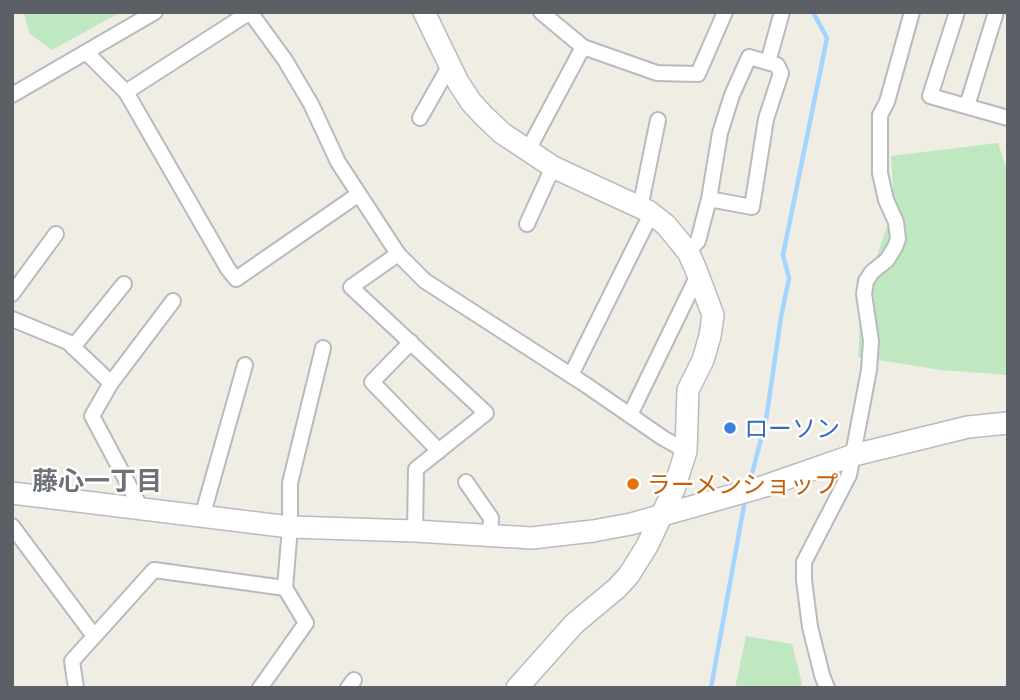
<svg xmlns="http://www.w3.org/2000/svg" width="1020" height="700" viewBox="0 0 1020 700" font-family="Cabin,'Noto Sans JP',sans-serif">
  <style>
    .green { fill: #bfe8c0 }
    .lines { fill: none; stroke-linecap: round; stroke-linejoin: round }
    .stream { stroke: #a5d5ff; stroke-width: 4.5 }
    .street-casing { stroke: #b7babf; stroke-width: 18 }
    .secondary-casing { stroke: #b8bbc1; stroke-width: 24 }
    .street { stroke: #fff; stroke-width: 14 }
    .secondary { stroke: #fff; stroke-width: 21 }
    .shop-dot { fill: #3f7fe0; stroke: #fff; stroke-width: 2.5 }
    .food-dot { fill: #e8710a; stroke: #fff; stroke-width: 2.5 }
    .labels { text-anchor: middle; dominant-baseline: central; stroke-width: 5; stroke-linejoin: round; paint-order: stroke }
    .shop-label { font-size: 24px; fill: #366cbe; stroke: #fff; text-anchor: start }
    .food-label { font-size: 24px; fill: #c56008; stroke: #fff; text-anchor: start }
    .neighbourhood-label { font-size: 26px; font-weight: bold; fill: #6d7278; stroke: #fff }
  </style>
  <rect width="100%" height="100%" fill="#efede4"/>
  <!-- green -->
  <g class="green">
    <polygon points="23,12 121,12 52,50 30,34"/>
    <polygon points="998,143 1008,173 1008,375 942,370 858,357 861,304 894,205 891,156"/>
    <polygon points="746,636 792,644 803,688 735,688"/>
  </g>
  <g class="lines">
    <!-- stream -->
    <g class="stream">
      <polyline points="749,485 766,420 781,317 789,278 783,255 827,38 813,12"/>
      <polyline points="711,688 745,500"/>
    </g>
    <!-- street casing -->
    <g class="street-casing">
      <g id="street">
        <polyline points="250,12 285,60 311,104 338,162 398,254 425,281 586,385 663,438 686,451"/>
        <polyline points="541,12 583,47 657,73 698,74 725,12"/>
        <polyline points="957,12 930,96 1008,118"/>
        <polyline points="87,53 126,92 228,269 236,279 359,194"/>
        <polyline points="768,62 782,12"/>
        <polyline points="126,92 250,12"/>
        <polyline points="12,95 155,12"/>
        <polyline points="967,106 996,12"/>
        <polyline points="420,118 450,65"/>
        <polyline points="528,150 583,47"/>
        <polyline points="640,208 658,120"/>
        <polyline points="527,224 553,167"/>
        <polyline points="688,252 698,241 709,199 720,133 732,95 749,57 777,65 781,73 766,119 752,207 709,199"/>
        <polyline points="398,254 351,287 486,413 416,469 415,531"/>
        <polyline points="12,294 56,234"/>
        <polyline points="12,319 68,342 111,383 92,416 142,510"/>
        <polyline points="411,342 372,382 439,451"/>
        <polyline points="73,347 124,284"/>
        <polyline points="571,375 651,214"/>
        <polyline points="111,383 173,301"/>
        <polyline points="630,415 698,275"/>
        <polyline points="466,482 491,518 490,536"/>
        <polyline points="202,517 245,365"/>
        <polyline points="12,526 94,636"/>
        <polyline points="76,688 72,661 154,570 285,588"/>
        <polyline points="260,688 306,623 285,588 290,527 290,483 323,348"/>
        <polyline points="348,688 354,680"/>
        <polyline points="827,688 822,675 810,627 804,580 804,562 849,475 869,370 871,341 864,294 866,281 872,272 887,260 895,247 898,239 896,222 886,200 880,173 880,115 887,102 912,12"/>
      </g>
    </g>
    <!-- secondary casing -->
    <g class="secondary-casing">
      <g id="secondary">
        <polyline points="424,12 458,82 471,102 484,116 502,133 553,167 648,211 666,225 688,252 695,267 713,315 710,336 703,360 688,390 686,451 674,489 647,546 629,575 617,588 574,624 517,688"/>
        <polyline points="12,493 290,527 415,531 532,538 593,531 631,524 765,486 854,455 968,427 1008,423"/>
      </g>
    </g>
    <!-- street -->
    <use href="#street" class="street"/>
    <!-- secondary -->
    <use href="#secondary" class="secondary"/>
  </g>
  <!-- markers -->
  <circle class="shop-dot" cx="730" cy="428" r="7"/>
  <circle class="food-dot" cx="633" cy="484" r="7"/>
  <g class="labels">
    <!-- shop labels -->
    <g class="shop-label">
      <text x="744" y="428">ローソン</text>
    </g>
    <!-- food labels -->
    <g class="food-label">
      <text x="647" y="484">ラーメンショップ</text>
    </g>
    <!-- neighbourhood labels -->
    <g class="neighbourhood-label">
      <text x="97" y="481">藤心一丁目</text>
    </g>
  </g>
  <!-- border -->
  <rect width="1020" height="700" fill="none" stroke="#5c6066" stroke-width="28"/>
</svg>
